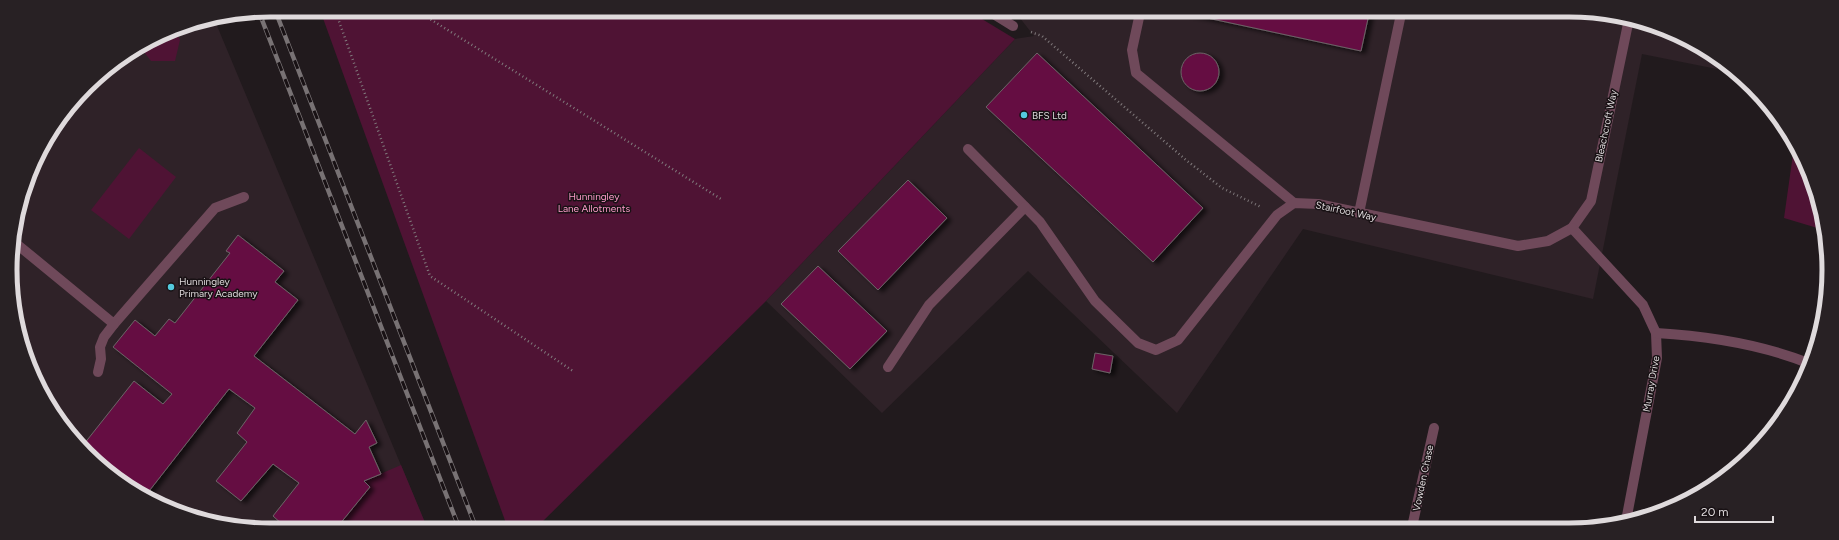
<svg xmlns="http://www.w3.org/2000/svg" width="1839" height="540" viewBox="0 0 1839 540" font-family="Figtree,sans-serif">
  <style>
    .built { fill: #2f2228 }
    .green { fill: #4f1334 }
    .building { fill: #650f42; stroke: #6c6467; filter: url(#shadow) }
    .lines { fill: none; stroke-linecap: round; stroke-linejoin: round }
    .path { stroke: #807a7c; stroke-width: 2.5; stroke-dasharray: 1 3; stroke-linecap: butt }
    .minor { stroke: #6f495a; stroke-width: 10 }
    .rail-casing { stroke: #787274; stroke-width: 4.5 }
    .rail { stroke: #181114; stroke-width: 3; stroke-dasharray: 9; stroke-linecap: butt }
    .poi-dot { fill: #54cade; stroke: #181114; stroke-width: 1.5 }
    .labels { text-anchor: middle; dominant-baseline: central; stroke-width: 3; stroke-linejoin: round; paint-order: stroke }
    .poi-label { font-size: 10px; fill: #dfdadc; stroke: #181114; text-anchor: start }
    .street-label { font-size: 10px; fill: #dfdadc; stroke: #181114 }
    .park-label { font-size: 10px; fill: #fc9cca; stroke: #181114 }
    .rim { fill: none; stroke: #dfdadc; stroke-width: 5 }
  </style>
  <defs>
    <filter id="shadow"><feDropShadow dx="4.5" dy="2.5" stdDeviation="2" flood-color="#0009"/></filter>
  </defs>
  <rect width="100%" height="100%" fill="#211a1d"/>
  <!-- built -->
  <g class="built">
    <polygon points="1016,13 1620,15 1714,54 1732,72 1642,54 1593,299 1303,229 1177,413 1028,271 882,413 766,301 1015,39 1034,36"/>
    <polygon points="215,21 426,525 219,525 125,486 54,415 19,337 12,236 37,155 98,75 171,30"/>
  </g>
  <!-- green -->
  <g class="green">
    <polygon points="320,10 972,13 1015,39 766,301 538,526 507,526"/>
    <polygon points="174,29 180,40 175,61 151,61 141,48"/>
    <polygon points="1794,147 1824,219 1824,230 1784,218"/>
    <polygon points="139,148 176,177 129,239 91,210"/>
    <polygon points="401,465 426,525 339,525 370,487 364,481"/>
  </g>
  <!-- building -->
  <g class="building">
    <polygon points="1184,13 1369,14 1361,51"/>
    <circle cx="1200" cy="72" r="19"/>
    <polygon points="1037,53 1203,208 1153,262 986,107"/>
    <polygon points="908,180 947,218 878,290 838,251"/>
    <polygon points="238,235 284,271 275,282 298,300 254,356 355,434 366,420 377,443 369,447 381,474 364,481 370,487 339,525 283,525 273,516 299,483 273,464 241,501 216,481 247,442 237,433 255,408 229,389 146,495 125,486 84,444 134,381 163,404 172,394 113,347 135,320 155,336 169,319 175,323 230,253 226,251"/>
    <polygon points="818,266 887,331 850,369 781,304"/>
    <polygon points="1095,353 1113,356 1110,373 1092,369"/>
  </g>
  <g class="lines">
    <!-- path -->
    <g class="path">
      <polyline points="335,10 430,276 573,371"/>
      <polyline points="417,11 721,199"/>
      <polyline points="1031,32 1042,36 1186,160 1222,188 1261,207"/>
    </g>
    <!-- minor -->
    <g class="minor">
      <polyline points="992,13 1013,26"/>
      <polyline points="1140,13 1132,50 1136,73 1294,203"/>
      <polyline points="968,149 1040,222 1095,301 1138,343 1156,350 1178,340 1277,215 1294,203 1318,204 1518,246 1548,241 1572,228 1591,201 1629,19"/>
      <polyline points="1359,213 1401,14"/>
      <polyline points="1572,228 1643,305 1656,333 1657,358 1626,521"/>
      <polyline points="13,241 114,324 215,208 244,197"/>
      <path d="M1656,333C1708,336 1760,344 1808,363"/>
      <polyline points="888,367 929,305 1025,207"/>
      <polyline points="98,372 101,359 100,347 104,337 114,324"/>
      <polyline points="1412,527 1434,428"/>
    </g>
    <!-- rail casing -->
    <g class="rail-casing">
      <g id="rail">
        <polyline points="275,10 475,525"/>
        <polyline points="259,12 458,525"/>
      </g>
    </g>
    <!-- rail -->
    <use href="#rail" class="rail"/>
  </g>
  <!-- markers -->
  <g class="poi-dot">
    <circle cx="1024" cy="115" r="4"/>
    <circle cx="171" cy="287" r="4"/>
  </g>
  <g class="labels">
    <!-- poi labels -->
    <g class="poi-label">
      <text x="1032" y="115">BFS Ltd</text>
      <text x="179" y="281">Hunningley<tspan x="179" dy="12">Primary Academy</tspan></text>
    </g>
    <!-- street labels -->
    <g class="street-label">
      <text transform="translate(1606 126) rotate(-78)">Bleachcroft Way</text>
      <text transform="translate(1346 211) rotate(12)">Stairfoot Way</text>
      <text transform="translate(1651 384) rotate(-80)">Murray Drive</text>
      <text transform="translate(1423 478) rotate(-78)">Vowden Chase</text>
    </g>
    <!-- park labels -->
    <g class="park-label">
      <text x="594" y="196">Hunningley<tspan x="594" dy="12">Lane Allotments</tspan></text>
    </g>
  </g>
  <!-- crop -->
  <path d="M0 0H1839V540H0ZM270 17H1569A253 253 0 0 1 1822 270V270A253 253 0 0 1 1569 523H270A253 253 0 0 1 17 270V270A253 253 0 0 1 270 17Z" fill="#282124" fill-rule="evenodd"/>
  <path class="rim" d="M270 17H1569A253 253 0 0 1 1822 270V270A253 253 0 0 1 1569 523H270A253 253 0 0 1 17 270V270A253 253 0 0 1 270 17Z"/>
  <!-- scale -->
  <path d="M1695 516v6h78v-6" fill="none" stroke="#dfdadc" stroke-width="2"/>
  <text x="1701" y="516" font-size="12" fill="#dfdadc" stroke="#181114" stroke-width="3" paint-order="stroke">20 m</text>
</svg>
